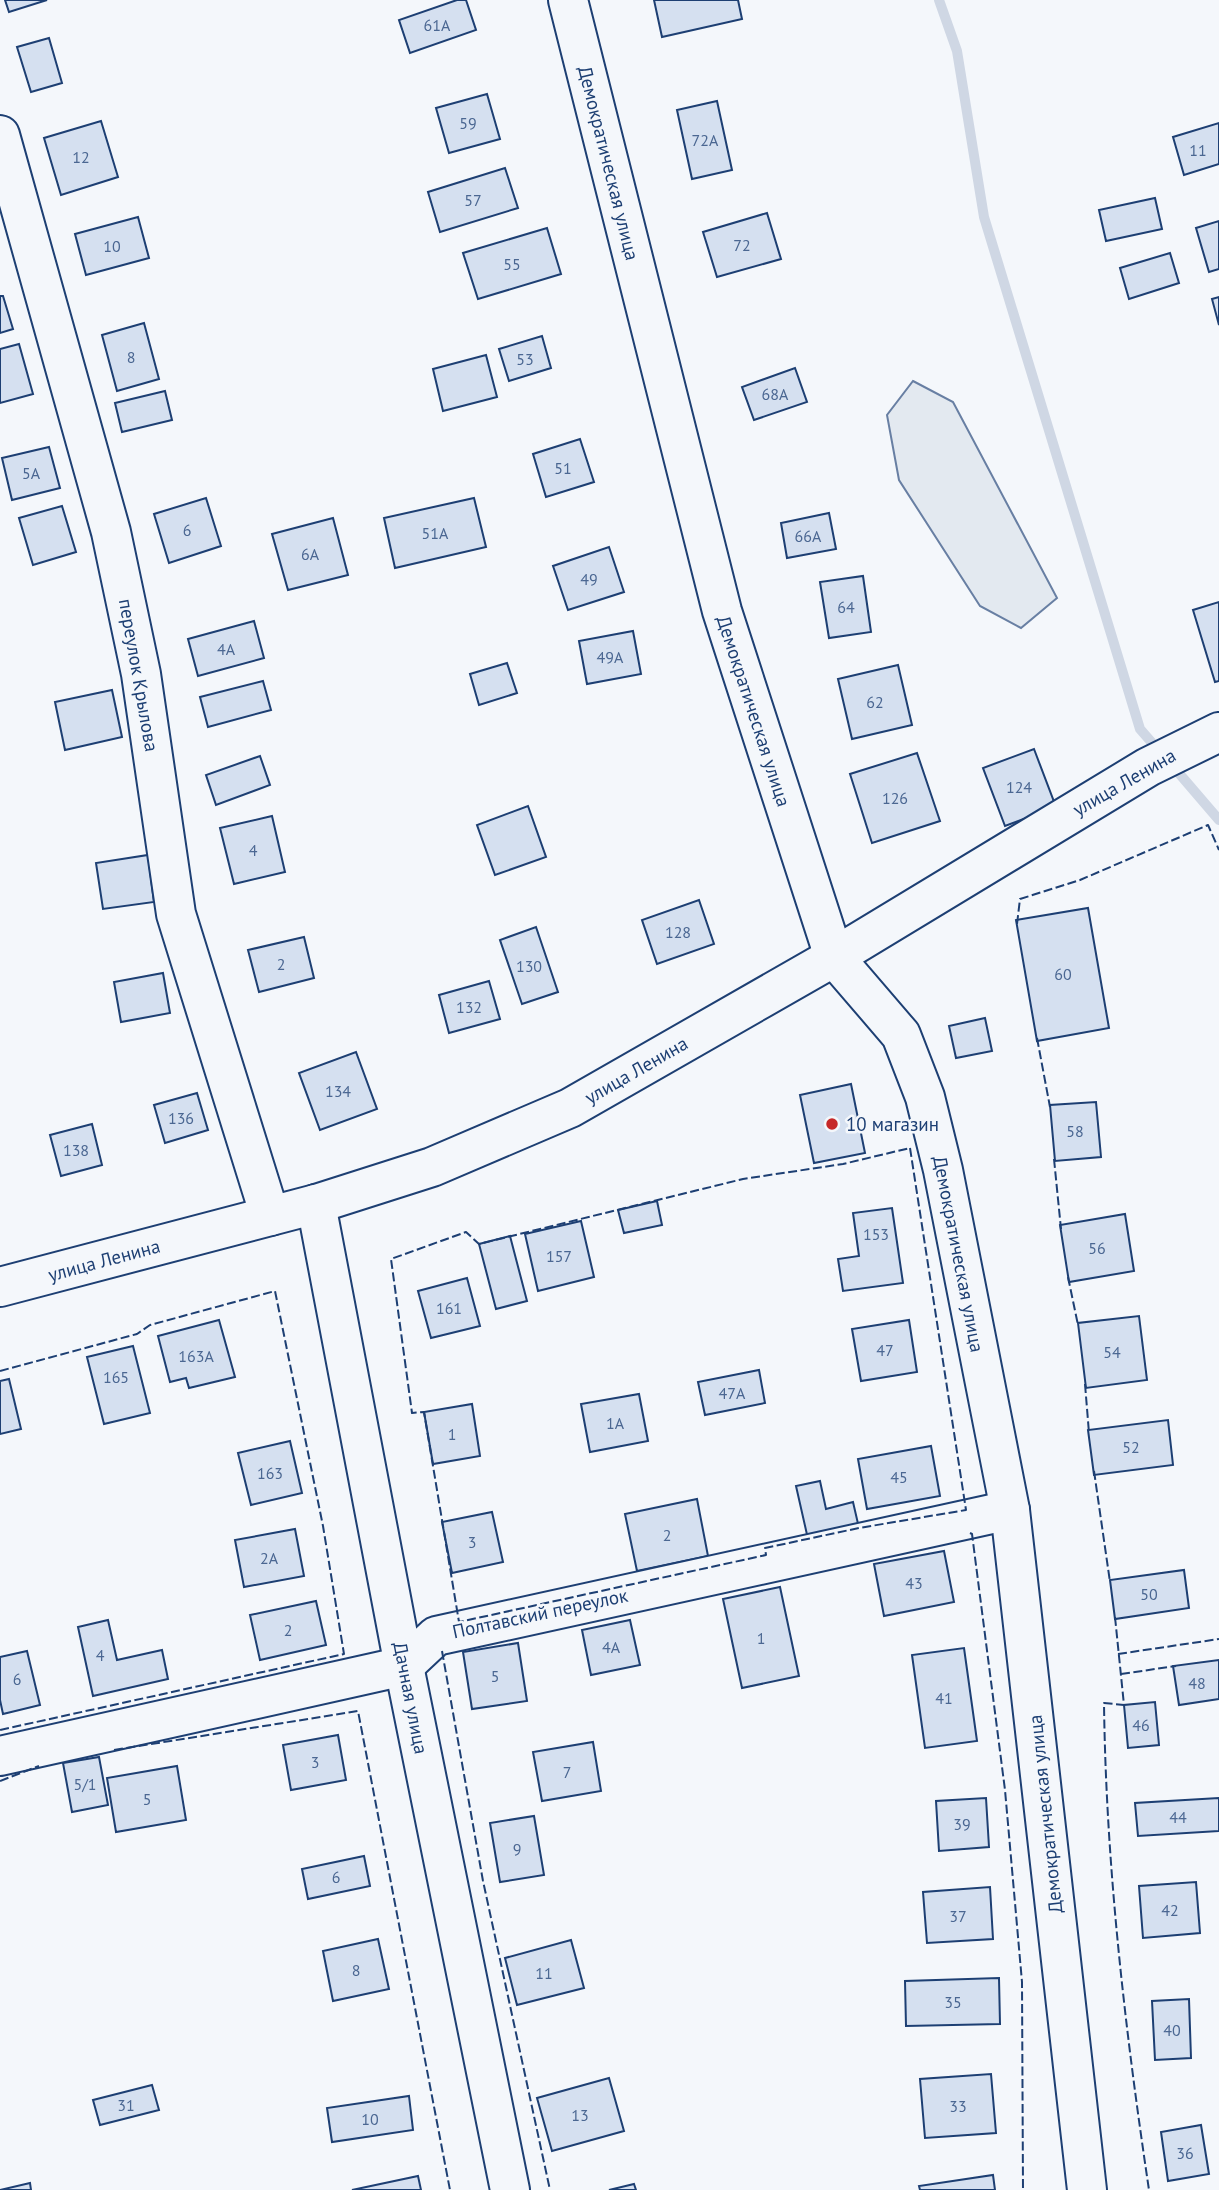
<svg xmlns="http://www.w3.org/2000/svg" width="1219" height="2190" viewBox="0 0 1219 2190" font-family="'PT Sans',sans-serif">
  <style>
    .green { fill: #e3e9f0; stroke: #687fa3; stroke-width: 2 }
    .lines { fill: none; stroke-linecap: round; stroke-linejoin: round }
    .stream { stroke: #cfd7e4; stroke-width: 10 }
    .building { fill: #d5e0f0; stroke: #1d3f73; stroke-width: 2 }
    .minor-casing { stroke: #1d3f73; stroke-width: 42 }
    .minor { stroke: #f4f7fb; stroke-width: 38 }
    .fence { stroke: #1d3f73; stroke-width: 2; stroke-dasharray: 9 3.5; stroke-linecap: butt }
    .poi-dot { fill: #c62828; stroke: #f4f7fb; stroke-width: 2.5 }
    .labels { text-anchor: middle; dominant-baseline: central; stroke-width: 5; stroke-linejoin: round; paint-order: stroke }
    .number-label { font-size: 16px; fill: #4b6792 }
    .street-label { font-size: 19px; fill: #1d3f73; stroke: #f4f7fb }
    .poi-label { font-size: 19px; fill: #1d3f73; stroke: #f4f7fb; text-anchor: start }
  </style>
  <rect width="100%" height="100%" fill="#f4f7fb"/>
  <!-- green -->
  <polygon class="green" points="913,381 953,402 1057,598 1021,628 980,606 899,480 887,415"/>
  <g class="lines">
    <!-- stream -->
    <g class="stream">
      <polyline points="939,0 957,51 984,217 1140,729 1160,752"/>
      <polyline points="1171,764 1219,820"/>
    </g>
  </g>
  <!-- building -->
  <g class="building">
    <polygon points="5,0 47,0 9,12"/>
    <polygon points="457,0 466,0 476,30 410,53 399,20"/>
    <polygon points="654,0 738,0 742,19 662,37"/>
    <polygon points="49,38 62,83 31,92 17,47"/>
    <polygon points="487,94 500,139 449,153 436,108"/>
    <polygon points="717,101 732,170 692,179 677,110"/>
    <polygon points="101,121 118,177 61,195 44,138"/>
    <polygon points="1219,123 1219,164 1184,175 1173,137"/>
    <polygon points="505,168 518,208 440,232 428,192"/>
    <polygon points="1155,198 1162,229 1106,241 1099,210"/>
    <polygon points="767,213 781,259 717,277 703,232"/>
    <polygon points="138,217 149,258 86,275 75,234"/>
    <polygon points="1219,221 1219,269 1209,272 1196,228"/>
    <polygon points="547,228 561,274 478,299 463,253"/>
    <polygon points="1170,253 1179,283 1129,299 1120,268"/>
    <polygon points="0,296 3,296 13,329 0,333"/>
    <polygon points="1219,297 1219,325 1212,299"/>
    <polygon points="144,323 159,379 117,391 102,335"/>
    <polygon points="542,336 551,368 509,381 499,349"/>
    <polygon points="19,344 33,394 0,403 0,349"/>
    <polygon points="486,355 497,397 443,411 433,369"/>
    <polygon points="795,368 807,402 754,420 742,387"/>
    <polygon points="165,391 172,420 122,432 115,403"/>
    <polygon points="580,439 594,482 546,497 533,454"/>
    <polygon points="49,447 60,488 12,500 2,458"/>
    <polygon points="206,498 221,546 169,563 154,514"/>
    <polygon points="474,498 486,547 395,568 384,518"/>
    <polygon points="62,506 76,552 33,565 19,518"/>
    <polygon points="829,513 836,549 787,558 781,523"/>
    <polygon points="333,518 348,575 288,590 272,534"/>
    <polygon points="609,547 624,592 568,610 553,566"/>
    <polygon points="863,576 871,632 829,638 820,582"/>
    <polygon points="1219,602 1219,681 1215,682 1193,610"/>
    <polygon points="254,621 264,658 198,676 188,639"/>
    <polygon points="633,631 641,674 587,684 579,641"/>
    <polygon points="507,663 517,693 479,705 470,674"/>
    <polygon points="898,665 912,725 852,739 838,679"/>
    <polygon points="263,681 271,710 208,727 200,697"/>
    <polygon points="112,690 122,737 65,750 55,702"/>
    <polygon points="1034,749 1056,807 1005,826 983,768"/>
    <polygon points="917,753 940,821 872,843 850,774"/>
    <polygon points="260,756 270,785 216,805 206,775"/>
    <polygon points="528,806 546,857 495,875 477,825"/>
    <polygon points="272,816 285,872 234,884 220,828"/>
    <polygon points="148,855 154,902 103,909 96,863"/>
    <polygon points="699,900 714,944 657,964 642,920"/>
    <polygon points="1088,908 1109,1028 1037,1041 1016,920"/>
    <polygon points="536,927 558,992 522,1004 500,940"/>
    <polygon points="304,937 314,978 259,992 248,950"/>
    <polygon points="163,973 170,1013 121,1022 114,982"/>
    <polygon points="489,981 500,1019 449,1033 439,995"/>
    <polygon points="985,1018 992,1051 956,1058 949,1026"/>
    <polygon points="356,1052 377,1109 320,1130 299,1073"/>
    <polygon points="851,1084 865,1153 814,1163 800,1095"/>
    <polygon points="197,1093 208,1130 165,1143 154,1105"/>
    <polygon points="1096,1102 1101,1157 1055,1161 1050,1105"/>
    <polygon points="92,1124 102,1165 61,1176 50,1135"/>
    <polygon points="657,1201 662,1225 624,1233 618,1210"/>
    <polygon points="892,1208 903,1283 843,1291 838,1259 859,1256 853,1213"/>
    <polygon points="1125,1214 1134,1271 1069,1282 1060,1225"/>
    <polygon points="581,1221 594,1277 538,1291 525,1234"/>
    <polygon points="510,1236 527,1301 496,1309 479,1244"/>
    <polygon points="467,1278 480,1326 431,1338 418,1291"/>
    <polygon points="1139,1316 1147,1380 1086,1388 1078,1323"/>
    <polygon points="219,1320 235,1377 189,1388 186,1378 170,1382 158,1336"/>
    <polygon points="909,1320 917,1372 861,1381 852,1329"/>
    <polygon points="133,1346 150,1413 104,1424 87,1357"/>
    <polygon points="759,1370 765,1403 705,1415 698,1382"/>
    <polygon points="9,1379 21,1429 0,1434 0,1381"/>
    <polygon points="639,1394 648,1441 590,1452 581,1404"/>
    <polygon points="472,1404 480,1456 433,1464 424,1412"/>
    <polygon points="1168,1420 1173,1465 1094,1475 1088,1430"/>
    <polygon points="290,1441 302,1493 251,1505 238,1453"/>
    <polygon points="931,1446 940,1496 867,1509 858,1459"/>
    <polygon points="820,1481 826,1509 853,1502 859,1528 808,1539 796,1486"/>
    <polygon points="697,1499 708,1556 637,1571 625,1514"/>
    <polygon points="492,1512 503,1562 452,1573 442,1522"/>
    <polygon points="295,1529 304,1576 244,1587 235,1540"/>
    <polygon points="944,1551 954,1602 884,1616 874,1564"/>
    <polygon points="1184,1570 1189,1608 1115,1619 1110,1580"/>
    <polygon points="780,1587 799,1676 742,1688 723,1599"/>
    <polygon points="316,1601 326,1645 260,1660 250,1615"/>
    <polygon points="108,1620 117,1660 162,1650 168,1679 93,1696 78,1627"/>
    <polygon points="630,1620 640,1665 591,1675 582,1630"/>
    <polygon points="518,1643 527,1701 472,1709 463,1652"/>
    <polygon points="964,1648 977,1741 925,1748 912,1655"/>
    <polygon points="27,1651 40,1705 3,1714 0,1700 0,1657"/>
    <polygon points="1219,1660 1219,1699 1179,1705 1173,1666"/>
    <polygon points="1155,1702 1159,1745 1128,1748 1124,1705"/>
    <polygon points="338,1735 346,1780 291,1790 283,1745"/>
    <polygon points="593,1742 601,1791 542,1801 533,1752"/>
    <polygon points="99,1757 108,1805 72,1812 63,1763"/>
    <polygon points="177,1766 186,1820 116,1832 107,1778"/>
    <polygon points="986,1798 989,1847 939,1851 936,1801"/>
    <polygon points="1219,1798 1219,1831 1138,1836 1135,1803"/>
    <polygon points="534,1816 544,1875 500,1882 490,1823"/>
    <polygon points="364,1856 370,1886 308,1899 302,1869"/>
    <polygon points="1196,1882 1200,1933 1143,1938 1139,1886"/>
    <polygon points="990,1887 993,1939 927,1943 923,1892"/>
    <polygon points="378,1939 389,1989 333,2001 323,1951"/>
    <polygon points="571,1940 584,1988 517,2005 505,1958"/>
    <polygon points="999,1978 1000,2024 906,2026 905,1981"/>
    <polygon points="1189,1999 1191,2058 1155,2060 1152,2001"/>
    <polygon points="991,2074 996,2133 925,2138 920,2079"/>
    <polygon points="609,2078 624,2131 552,2151 537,2098"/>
    <polygon points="152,2085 159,2110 100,2125 93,2100"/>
    <polygon points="409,2096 413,2130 332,2142 327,2108"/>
    <polygon points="1201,2125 1209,2174 1168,2181 1161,2132"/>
    <polygon points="993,2175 995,2190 920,2190 919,2186"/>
    <polygon points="418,2176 421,2190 352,2190"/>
    <polygon points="30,2183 31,2190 0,2190"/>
    <polygon points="634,2184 636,2190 609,2190"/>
  </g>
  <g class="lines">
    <!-- minor casing -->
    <g class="minor-casing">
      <g id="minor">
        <polyline points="568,0 722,611 834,957 901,1035 925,1097 943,1170 1010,1510 1087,2190"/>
        <polyline points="0,135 111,532 141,674 176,914 270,1216"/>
        <polyline points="316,1204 404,1666 510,2190"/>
        <polyline points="0,1287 316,1204 432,1167 570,1108 834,957 1148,767 1219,732"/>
        <polyline points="0,1756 404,1666 436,1636 1010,1510"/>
      </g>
    </g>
    <!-- minor -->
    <use href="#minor" class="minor"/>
    <!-- fence -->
    <g class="fence">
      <polyline points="1017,924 1020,899 1080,880 1208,825 1219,850"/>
      <polyline points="1037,1038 1050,1107"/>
      <polygon points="910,1148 966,1510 859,1528 765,1548 766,1555 459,1622 424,1412 412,1413 391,1259 466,1232 479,1244 743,1179 843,1164"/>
      <polyline points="1054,1159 1061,1229"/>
      <polyline points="1068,1277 1078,1325"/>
      <polyline points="0,1371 137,1334 150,1325 275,1291 323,1526 344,1654 0,1730"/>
      <polyline points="1085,1384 1089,1433"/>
      <polyline points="1094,1471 1110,1582"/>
      <polyline points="970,1533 972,1534 1005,1790 1022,1982 1023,2190"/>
      <path d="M1115,1617L1124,1705L1104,1703C1106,1866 1125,2029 1149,2190"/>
      <polyline points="442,1651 483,1881 550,2190"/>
      <polyline points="1118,1654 1219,1639"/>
      <polyline points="1121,1674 1176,1666"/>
      <polyline points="114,1750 358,1711 450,2190"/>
      <polyline points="0,1781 39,1766"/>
    </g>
  </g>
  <!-- markers -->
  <circle class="poi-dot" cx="832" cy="1124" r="7"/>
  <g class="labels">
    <!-- number labels -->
    <g class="number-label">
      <text x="437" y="25">61А</text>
      <text x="468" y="123">59</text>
      <text x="705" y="140">72А</text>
      <text x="1198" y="150">11</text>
      <text x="81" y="157">12</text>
      <text x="473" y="200">57</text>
      <text x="742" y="245">72</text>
      <text x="112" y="246">10</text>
      <text x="512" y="264">55</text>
      <text x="131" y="357">8</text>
      <text x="525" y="359">53</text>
      <text x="775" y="394">68А</text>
      <text x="563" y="468">51</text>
      <text x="31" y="473">5А</text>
      <text x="187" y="530">6</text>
      <text x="435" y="533">51А</text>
      <text x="808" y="536">66А</text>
      <text x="310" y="554">6А</text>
      <text x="589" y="579">49</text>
      <text x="846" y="607">64</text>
      <text x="226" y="649">4А</text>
      <text x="610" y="657">49А</text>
      <text x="875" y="702">62</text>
      <text x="1019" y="787">124</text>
      <text x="895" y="798">126</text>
      <text x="253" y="850">4</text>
      <text x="678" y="932">128</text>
      <text x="281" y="964">2</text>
      <text x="529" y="966">130</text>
      <text x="1063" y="974">60</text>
      <text x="469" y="1007">132</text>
      <text x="338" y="1091">134</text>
      <text x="181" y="1118">136</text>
      <text x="1075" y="1131">58</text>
      <text x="76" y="1150">138</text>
      <text x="876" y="1234">153</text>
      <text x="1097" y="1248">56</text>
      <text x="559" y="1256">157</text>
      <text x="449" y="1308">161</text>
      <text x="885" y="1350">47</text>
      <text x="1112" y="1352">54</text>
      <text x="196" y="1356">163А</text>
      <text x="116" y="1377">165</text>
      <text x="732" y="1393">47А</text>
      <text x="615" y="1423">1А</text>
      <text x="452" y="1434">1</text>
      <text x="1131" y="1447">52</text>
      <text x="270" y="1473">163</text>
      <text x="899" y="1477">45</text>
      <text x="667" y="1535">2</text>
      <text x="472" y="1542">3</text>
      <text x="269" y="1558">2А</text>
      <text x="914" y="1583">43</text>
      <text x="1149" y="1594">50</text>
      <text x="288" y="1630">2</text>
      <text x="761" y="1638">1</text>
      <text x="611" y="1647">4А</text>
      <text x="100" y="1655">4</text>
      <text x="495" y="1676">5</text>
      <text x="17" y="1679">6</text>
      <text x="1197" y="1683">48</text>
      <text x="944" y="1698">41</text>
      <text x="1141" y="1725">46</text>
      <text x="315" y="1762">3</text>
      <text x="567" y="1772">7</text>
      <text x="85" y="1784">5/1</text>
      <text x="147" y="1799">5</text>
      <text x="1178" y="1817">44</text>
      <text x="962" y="1824">39</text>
      <text x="517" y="1849">9</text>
      <text x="336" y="1877">6</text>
      <text x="1170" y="1910">42</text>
      <text x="958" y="1916">37</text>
      <text x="356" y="1970">8</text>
      <text x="544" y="1973">11</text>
      <text x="953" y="2002">35</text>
      <text x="1172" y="2030">40</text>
      <text x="126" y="2105">31</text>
      <text x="958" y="2106">33</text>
      <text x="580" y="2115">13</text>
      <text x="370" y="2119">10</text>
      <text x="1185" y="2153">36</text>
    </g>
    <!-- street labels -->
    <g class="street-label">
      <text transform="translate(609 163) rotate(76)">Демократическая улица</text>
      <text transform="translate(139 675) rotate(80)">переулок Крылова</text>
      <text transform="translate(754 711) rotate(72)">Демократическая улица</text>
      <text transform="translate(1124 782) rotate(-30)">улица Ленина</text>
      <text transform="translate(636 1070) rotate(-30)">улица Ленина</text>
      <text transform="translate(959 1254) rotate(79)">Демократическая улица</text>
      <text transform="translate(104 1260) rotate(-15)">улица Ленина</text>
      <text transform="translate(540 1613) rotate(-12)">Полтавский переулок</text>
      <text transform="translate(411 1698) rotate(79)">Дачная улица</text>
      <text transform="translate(1045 1814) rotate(-96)">Демократическая улица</text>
    </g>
    <!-- poi labels -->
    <g class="poi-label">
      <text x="846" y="1124">10 магазин</text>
    </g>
  </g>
</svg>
